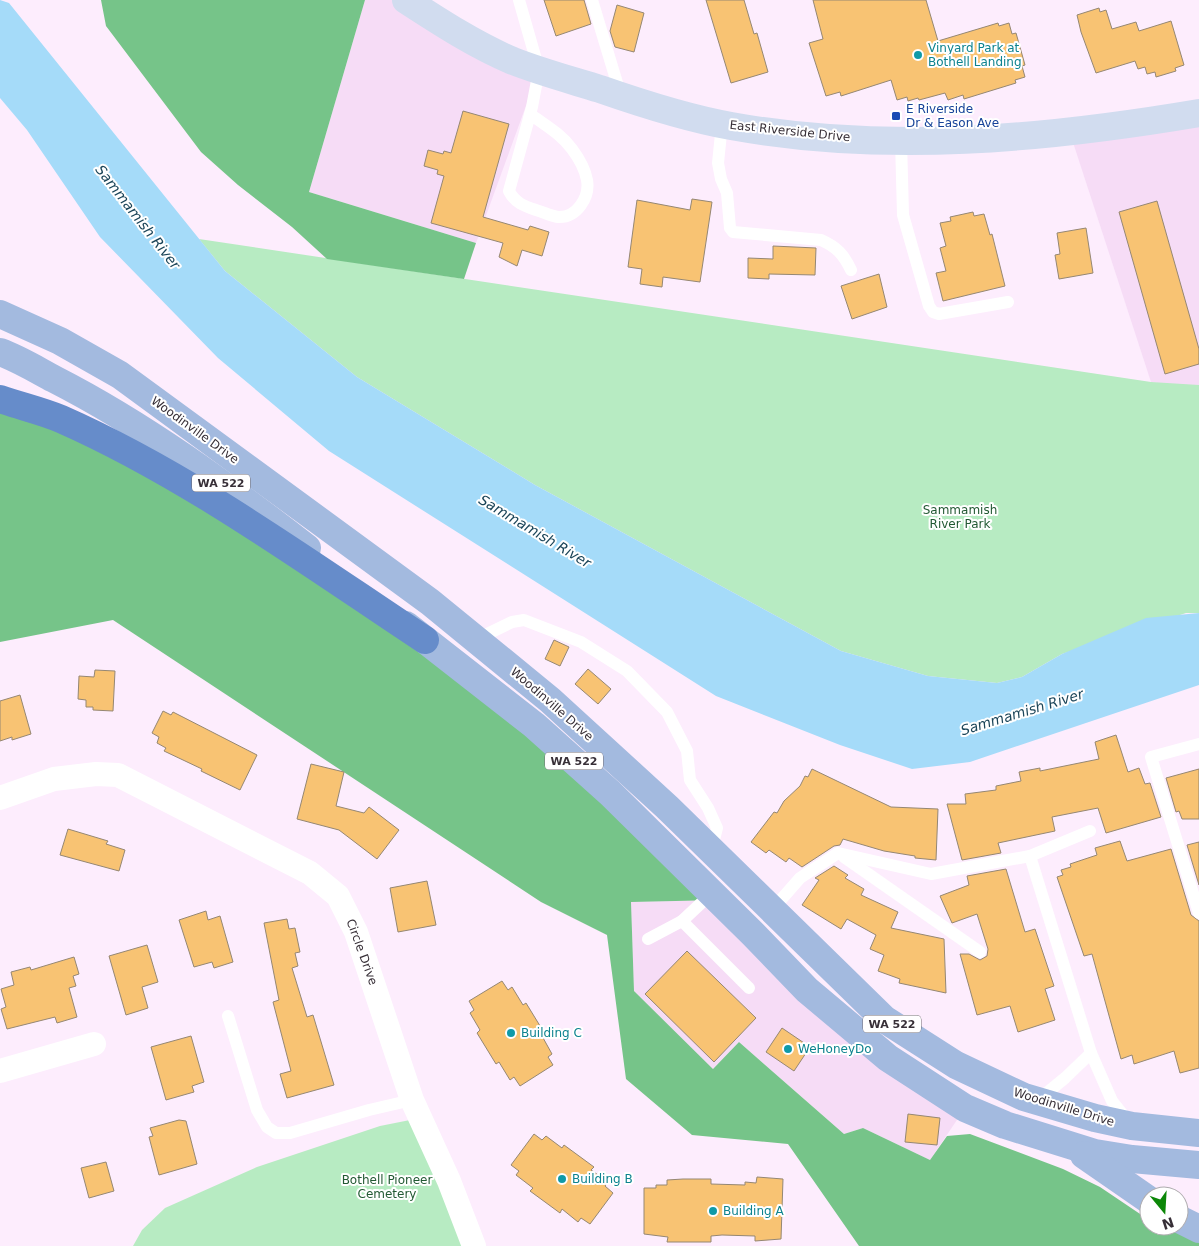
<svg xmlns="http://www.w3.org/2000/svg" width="1199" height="1246" viewBox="0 0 1199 1246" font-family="'DejaVu Sans',sans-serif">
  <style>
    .built { fill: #f6dcf6 }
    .green { fill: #b7ebc2 }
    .forest { fill: #76c489 }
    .water { fill: #a5dbf9 }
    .building { fill: #f8c373; stroke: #958773 }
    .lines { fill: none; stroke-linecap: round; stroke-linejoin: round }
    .lane { stroke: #fff; stroke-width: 12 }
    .street { stroke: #fff; stroke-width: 24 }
    .secondary { stroke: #d1dcef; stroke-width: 28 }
    .primary { stroke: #a3badf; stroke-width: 28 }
    .highway { stroke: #668cca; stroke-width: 28 }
    .culture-dot { fill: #0f9aa8; stroke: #fff; stroke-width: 2 }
    .transit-dot { fill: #1a4fb4; stroke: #fff; stroke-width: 2 }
    .labels { text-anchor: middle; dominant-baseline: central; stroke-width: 4; stroke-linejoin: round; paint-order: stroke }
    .shield { fill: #fff; stroke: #736d73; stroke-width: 1 }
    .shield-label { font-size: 11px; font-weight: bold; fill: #372f37 }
    .culture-label { font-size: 12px; fill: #0d838f; stroke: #fff; text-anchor: start }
    .transit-label { font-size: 12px; fill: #164399; stroke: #fff; text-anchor: start }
    .street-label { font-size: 12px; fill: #372f37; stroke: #fff }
    .park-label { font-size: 12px; fill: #225933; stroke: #fff }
    .water-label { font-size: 14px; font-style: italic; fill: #1b4559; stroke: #fff }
  </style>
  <rect width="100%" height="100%" fill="#fdedfd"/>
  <!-- built -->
  <g class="built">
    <polygon points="365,0 406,0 539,70 476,243 309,192"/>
    <polygon points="1199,111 1199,385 1172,385 1151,382 1068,127"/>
    <polygon points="720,900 965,1108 930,1160 863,1128 844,1134 739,1042 713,1069 634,991 631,902"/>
  </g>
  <!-- green -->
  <g class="green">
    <polygon points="199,239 1151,382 1199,385 1199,613 1186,613 1062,654 1022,677 997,683 928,676 841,651 535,485 357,377 225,271"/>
    <polygon points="420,1118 474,1246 133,1246 142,1230 165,1208 257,1167 380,1126"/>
  </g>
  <!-- forest -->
  <g class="forest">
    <polygon points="101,0 365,0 309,192 476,243 464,279 327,259 292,227 238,185 201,152 106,26"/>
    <polygon points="0,399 61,419 425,640 720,900 631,902 634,991 713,1069 739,1042 844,1134 863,1128 930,1160 947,1136 970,1134 1063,1169 1100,1187 1149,1220 1149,1226 1171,1226 1199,1241 1199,1246 859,1246 788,1144 692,1135 626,1079 607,935 541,902 113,620 0,642"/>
  </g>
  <!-- water -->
  <polygon class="water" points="0,0 9,3 225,271 357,377 535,485 841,651 928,676 997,683 1022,677 1062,654 1146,618 1199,613 1199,685 970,762 912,769 840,745 716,696 329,451 218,358 100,237 27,130 0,98"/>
  <!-- building -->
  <g class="building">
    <polygon points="544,0 584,0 591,24 556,36"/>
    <polygon points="706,0 744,0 754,34 757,33 768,72 731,83"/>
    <polygon points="813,0 926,0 938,41 998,23 999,26 1009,23 1012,34 1016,33 1025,65 1022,66 1025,77 1015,80 1016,83 964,99 963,95 948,100 945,93 919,100 918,98 908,101 907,97 897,100 891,80 841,96 840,92 826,96 809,43 823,39"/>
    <polygon points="617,5 644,13 634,52 615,47 610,31"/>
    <polygon points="1099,8 1100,12 1106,10 1112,29 1136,22 1139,31 1171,21 1184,65 1175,68 1176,71 1156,77 1155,72 1147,74 1145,67 1138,69 1135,61 1096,73 1081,32 1077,15"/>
    <polygon points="463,111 509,124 483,217 528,230 530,226 549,232 542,256 522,250 517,266 499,257 503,243 431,223 444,176 437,174 438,170 424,166 428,150 443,154 444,151 451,153"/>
    <polygon points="692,199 712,202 700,282 663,277 662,287 640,284 642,269 628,267 637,200 690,210"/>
    <polygon points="1157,201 1199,349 1199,364 1165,374 1119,212"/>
    <polygon points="973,212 974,216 984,214 990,235 992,234 1005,286 943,301 936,273 946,271 940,248 946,246 940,223 951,221 950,217"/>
    <polygon points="1086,228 1093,273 1059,279 1055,255 1060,254 1057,233"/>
    <polygon points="773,246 816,248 815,275 769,274 769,279 748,278 748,258 773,259"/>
    <polygon points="879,274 887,307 852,319 841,286"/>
    <polygon points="554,640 569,647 560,666 545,659"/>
    <polygon points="588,669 611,689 598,704 575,684"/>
    <polygon points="95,670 115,671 113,711 93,710 93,707 86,707 86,700 78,699 79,676 94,677"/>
    <polygon points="20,695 31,734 12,740 12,737 0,741 0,701"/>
    <polygon points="163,711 171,715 173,712 257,755 240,790 201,771 202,769 164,751 166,748 157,743 159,737 152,733"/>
    <polygon points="1116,735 1128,772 1139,768 1145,784 1150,783 1161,817 1106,833 1098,808 1052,817 1055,831 998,843 1001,853 962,860 947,804 966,804 965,794 996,790 996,786 1021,781 1019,772 1040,768 1040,771 1099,759 1095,742"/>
    <polygon points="311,764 344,772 336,806 364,813 369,807 399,830 377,859 339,830 297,819"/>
    <polygon points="812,769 891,807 938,809 936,860 915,858 915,856 884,851 843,839 840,845 834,846 802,867 789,858 786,862 769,850 766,853 751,842 774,812 777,813 784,801 800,786 805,776 808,777"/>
    <polygon points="1199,769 1199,819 1182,819 1179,811 1176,812 1166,778"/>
    <polygon points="68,829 108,841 106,844 125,850 119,871 60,855"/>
    <polygon points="1120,841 1127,861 1171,849 1191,915 1199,921 1199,1068 1180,1073 1174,1051 1134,1064 1132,1055 1121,1059 1092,954 1084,956 1057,877 1063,875 1061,870 1071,867 1070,864 1097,855 1095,848"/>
    <polygon points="1199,842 1199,885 1187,845"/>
    <polygon points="834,866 848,875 845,878 864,889 861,895 898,912 891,928 944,939 946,993 899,983 900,979 878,971 884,955 870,949 876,935 847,919 841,929 802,905 819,880 815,878"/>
    <polygon points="1006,869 1025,932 1035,929 1054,986 1045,989 1055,1020 1018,1032 1010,1006 977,1015 960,954 969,954 980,960 987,956 988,949 977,914 952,923 940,896 969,885 967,876"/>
    <polygon points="427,881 436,925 398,932 390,888"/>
    <polygon points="206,911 208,920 220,916 233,962 214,968 212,962 194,967 179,920"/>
    <polygon points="287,919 289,929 295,928 300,952 295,953 298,966 292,968 307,1017 313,1015 334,1085 287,1098 280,1074 291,1071 273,1002 279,1000 264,923"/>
    <polygon points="147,945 158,982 142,987 148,1008 126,1015 109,956"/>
    <polygon points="687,951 756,1018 714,1062 645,994"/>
    <polygon points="74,957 79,974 73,976 76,986 69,988 77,1017 57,1023 55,1017 7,1029 1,1009 6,1007 1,989 14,985 11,972 30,967 31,970"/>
    <polygon points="502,981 508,990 512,987 523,1005 526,1003 545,1034 542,1036 552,1054 548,1057 553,1065 520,1086 514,1077 510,1080 499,1062 496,1064 477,1033 480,1030 470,1013 474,1010 469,1001"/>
    <polygon points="782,1028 810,1047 794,1071 766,1052"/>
    <polygon points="191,1036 204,1082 192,1086 194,1092 166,1100 151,1047"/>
    <polygon points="908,1114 940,1118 937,1145 905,1142"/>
    <polygon points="179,1120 186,1121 197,1164 159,1175 149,1137 153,1136 150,1128"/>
    <polygon points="534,1134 542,1140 546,1136 562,1148 564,1145 594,1167 591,1170 608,1182 605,1186 613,1193 590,1224 581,1218 578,1222 562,1209 560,1213 530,1191 533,1188 516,1175 519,1171 511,1165"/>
    <polygon points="106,1162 114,1191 89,1198 81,1168"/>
    <polygon points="757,1177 783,1179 781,1239 755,1241 755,1236 722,1235 711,1236 711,1242 667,1242 668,1237 644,1234 644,1188 656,1188 656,1185 667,1185 667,1180 683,1179 711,1179 711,1184 745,1185 745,1182 756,1183"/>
  </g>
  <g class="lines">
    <!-- lane -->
    <g class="lane">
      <path d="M519,0L539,70L532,107L509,191C515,203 524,206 536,210C543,212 551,216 558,217C577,218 590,197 587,180C585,169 578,157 572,149C561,134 545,125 530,114"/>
      <polyline points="592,0 621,96"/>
      <path d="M722,124L718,163L721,179L727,193L730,228L733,232L821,240C837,247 844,255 851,270"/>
      <polyline points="901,140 903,215 929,306 933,312 939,314 1008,302"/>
      <polyline points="477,639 512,622 524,620 581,642 627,671 667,712 687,751 690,780 708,808 717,828 711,851"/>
      <polyline points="1199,744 1151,757 1199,913"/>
      <polyline points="1030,856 1091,1053 1112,1101 1128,1121"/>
      <polyline points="844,857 980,952"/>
      <polyline points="712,893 682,921 749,988"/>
      <polyline points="772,910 800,878 838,853 931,874 1030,856 1090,831"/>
      <polyline points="648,939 682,921"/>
      <polyline points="228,1016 257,1110 267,1127 276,1133 290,1133 369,1110 412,1100"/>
      <polyline points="1037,1101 1065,1078 1091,1053"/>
    </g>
    <!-- street -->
    <g class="street">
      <polyline points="0,798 54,779 96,774 118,775 310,873 338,896 356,932 412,1100 449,1181 474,1246"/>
      <polyline points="0,1071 94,1044"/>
    </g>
    <!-- secondary -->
    <path class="secondary" d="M406,0C440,22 475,45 513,61C541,72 571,80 600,89C643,104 686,118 731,126C886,154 1045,139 1199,113"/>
    <!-- primary -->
    <g class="primary">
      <polyline points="0,314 60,341 120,375 430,602 550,700 667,807 884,1019 956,1065 1024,1097 1095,1118 1132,1126 1199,1133"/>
      <path d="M0,352C19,359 37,370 54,379C144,425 227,486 307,548"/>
      <polyline points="406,625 534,725 610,793 753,934 807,990 888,1058 965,1108 1005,1125 1095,1153 1132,1159 1199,1165"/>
      <polyline points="1084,1155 1149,1200"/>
      <polyline points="1179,1219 1199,1229"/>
    </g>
    <!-- highway -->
    <path class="highway" d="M0,399C20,406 42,411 61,419C188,475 310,564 425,640"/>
  </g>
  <!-- markers -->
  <g class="culture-dot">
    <circle cx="918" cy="55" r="5"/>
    <circle cx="511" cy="1033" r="5"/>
    <circle cx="788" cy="1049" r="5"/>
    <circle cx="562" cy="1179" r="5"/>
    <circle cx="713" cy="1211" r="5"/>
  </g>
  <rect class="transit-dot" x="891" y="111" width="10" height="10" rx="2.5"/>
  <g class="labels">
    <!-- shield labels -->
    <g class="shield">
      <rect x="192" y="474.5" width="58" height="17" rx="4"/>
      <rect x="545" y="752.5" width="58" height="17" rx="4"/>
      <rect x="863" y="1015.5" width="58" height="17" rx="4"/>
    </g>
    <g class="shield-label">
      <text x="221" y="483">WA 522</text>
      <text x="574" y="761">WA 522</text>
      <text x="892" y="1024">WA 522</text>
    </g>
    <!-- culture labels -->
    <g class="culture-label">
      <text x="928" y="48">Vinyard Park at<tspan x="928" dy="14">Bothell Landing</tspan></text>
      <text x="521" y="1033">Building C</text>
      <text x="798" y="1049">WeHoneyDo</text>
      <text x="572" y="1179">Building B</text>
      <text x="723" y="1211">Building A</text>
    </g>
    <!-- transit labels -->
    <g class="transit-label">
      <text x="906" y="109">E Riverside<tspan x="906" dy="14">Dr &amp; Eason Ave</tspan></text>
    </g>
    <!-- street labels -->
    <g class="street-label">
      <text transform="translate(790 131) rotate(6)">East Riverside Drive</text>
      <text transform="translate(195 430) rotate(36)">Woodinville Drive</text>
      <text transform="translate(552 704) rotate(41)">Woodinville Drive</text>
      <text transform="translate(362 952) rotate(70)">Circle Drive</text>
      <text transform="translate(1064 1107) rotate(17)">Woodinville Drive</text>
    </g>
    <!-- park labels -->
    <g class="park-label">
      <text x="960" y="510">Sammamish<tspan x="960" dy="14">River Park</tspan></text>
      <text x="387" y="1180">Bothell Pioneer<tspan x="387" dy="14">Cemetery</tspan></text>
    </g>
    <!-- water labels -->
    <g class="water-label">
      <text transform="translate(138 217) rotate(52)">Sammamish River</text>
      <text transform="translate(535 531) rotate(31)">Sammamish River</text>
      <text transform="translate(1022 712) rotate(-17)">Sammamish River</text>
    </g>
  </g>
  <!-- north arrow -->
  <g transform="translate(1164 1211) rotate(162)"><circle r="24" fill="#ffffff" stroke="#afacaf"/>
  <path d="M0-4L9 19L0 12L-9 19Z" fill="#0c8708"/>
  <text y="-8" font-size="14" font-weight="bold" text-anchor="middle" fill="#372f37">N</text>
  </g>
</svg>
